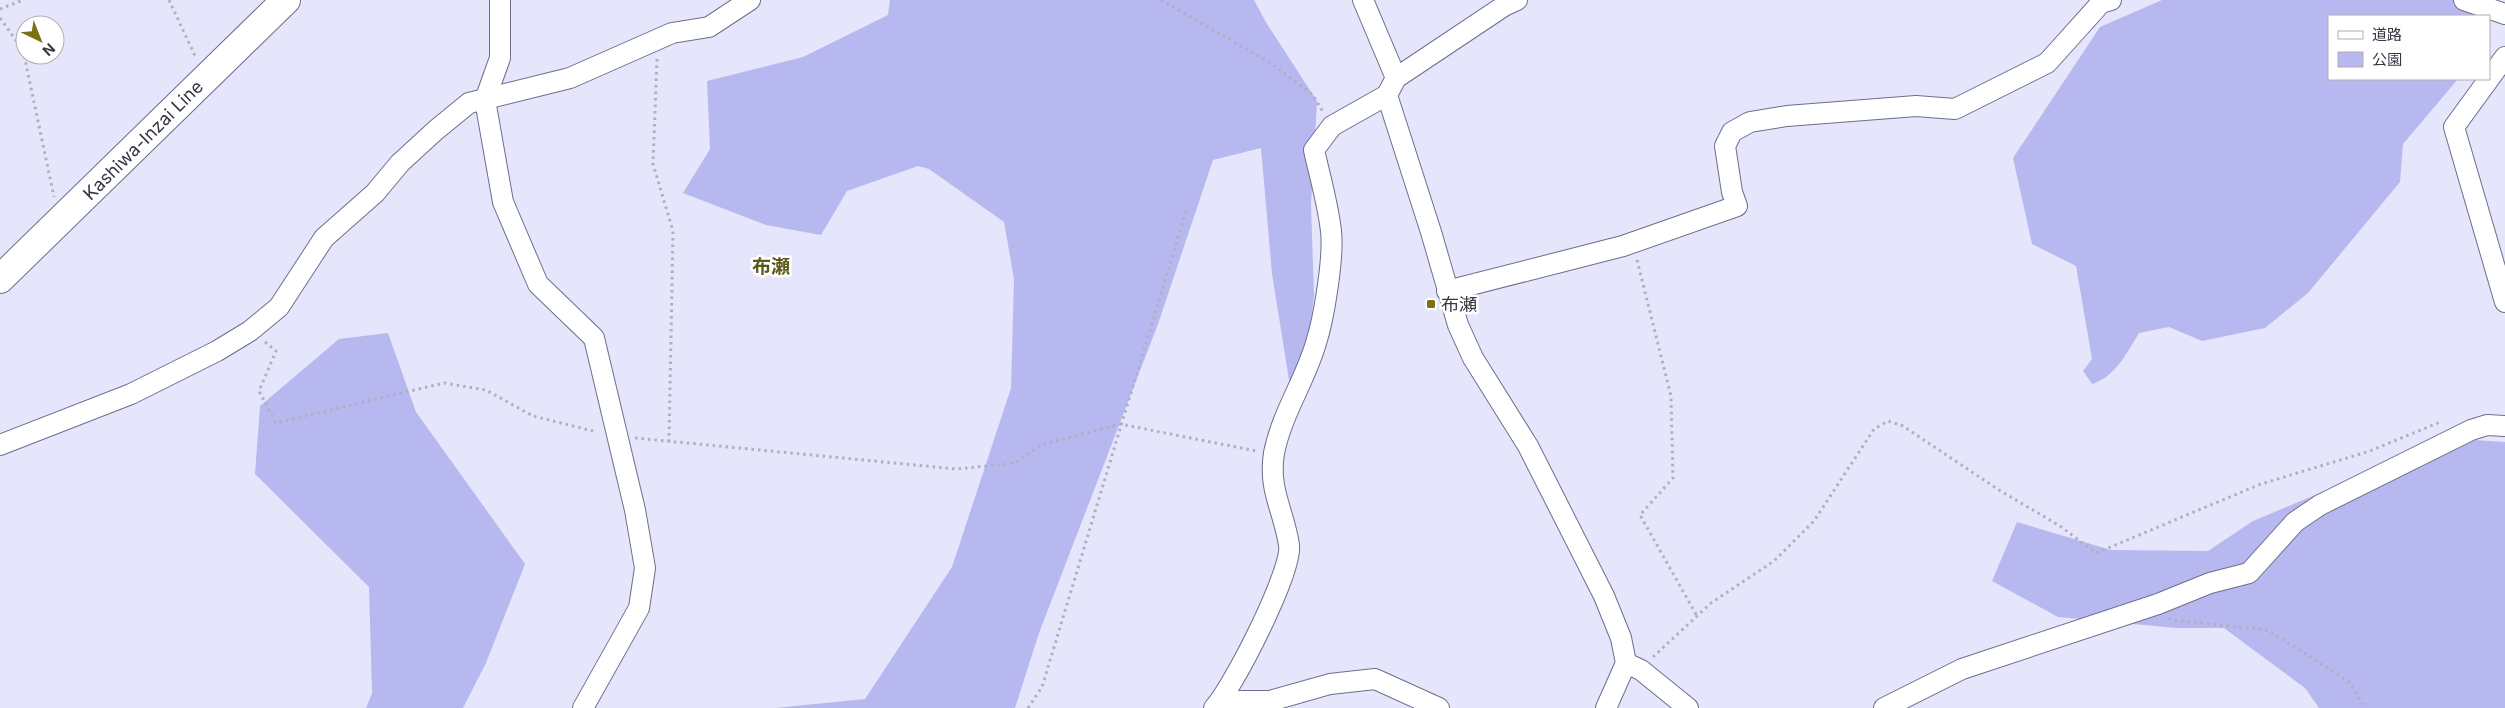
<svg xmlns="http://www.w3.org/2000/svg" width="2505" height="708" viewBox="0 0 2505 708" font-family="Inter,'Noto Sans JP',sans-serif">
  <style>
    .green { fill: #b8b8f0 }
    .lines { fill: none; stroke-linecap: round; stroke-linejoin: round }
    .minor-casing { stroke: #6d6e8c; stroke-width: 22 }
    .secondary-casing { stroke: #6d6e8c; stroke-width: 30 }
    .path { stroke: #afafc2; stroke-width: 3; stroke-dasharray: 2.5 4; stroke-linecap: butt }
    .minor { stroke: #fff; stroke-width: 20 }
    .secondary { stroke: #fff; stroke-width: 28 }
    .poi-dot { fill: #797112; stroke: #fff; stroke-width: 2 }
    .labels { text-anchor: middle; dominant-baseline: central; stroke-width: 5; stroke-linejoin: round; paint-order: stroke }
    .street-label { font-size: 18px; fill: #373744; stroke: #fff }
    .poi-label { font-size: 18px; fill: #373744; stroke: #fff; text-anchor: start }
    .neighbourhood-label { font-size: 19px; font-weight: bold; fill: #5c571b; stroke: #fff }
  </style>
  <rect width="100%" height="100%" fill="#e5e6fb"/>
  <!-- green -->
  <g class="green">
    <polygon points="890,0 1254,0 1267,24 1317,101 1311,205 1314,296 1304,384 1290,386 1272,274 1261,148 1213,160 1158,324 1039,633 1015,708 775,708 865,699 952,567 1011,388 1014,279 1004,222 929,169 918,166 847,191 821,235 766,225 683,193 710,149 707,81 803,57 888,15"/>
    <path d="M2162,0H2481L2477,16H2329V79H2458L2403,144L2400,182L2308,293L2265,328L2202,341L2169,327L2139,333C2127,353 2115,377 2092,384L2083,371L2092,359L2076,266L2032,244L2013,158L2100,27Z"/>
    <polygon points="388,333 416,412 525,564 486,663 463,708 366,708 372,693 369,587 255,474 260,406 339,339"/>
    <polygon points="2474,440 2505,442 2505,708 2319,708 2305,688 2224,628 2176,628 2058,617 1992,581 2017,522 2111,550 2208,551 2253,521 2351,480"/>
  </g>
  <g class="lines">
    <!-- minor casing -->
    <g class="minor-casing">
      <g id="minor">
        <polyline points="500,0 500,58 485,100 503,202 538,284 594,338 635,510 645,568 639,608 583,708"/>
        <polyline points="1363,0 1396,78 1387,95 1431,232 1458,325 1473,358 1528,446 1604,596 1621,638 1626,663 1606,708"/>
        <polyline points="2464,0 2505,14"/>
        <polyline points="2505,57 2454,127 2505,302"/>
        <polyline points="1396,78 1504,6 1517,0"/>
        <polyline points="1447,291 1623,246 1737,206 1732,192 1725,146 1732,132 1750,122 1787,116 1916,106 1955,109 2047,63 2101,3 2111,0"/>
        <polyline points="0,445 131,394 217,351 250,331 279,307 324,238 375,193 400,163 436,130 469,103 570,78 672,33 709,27 750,0"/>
        <polyline points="1626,663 1641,670 1688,708"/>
        <polyline points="1221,701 1270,701 1330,684 1375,679 1439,708"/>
        <path d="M1214,708C1233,688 1293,570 1289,545C1284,511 1268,490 1274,453C1282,413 1305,381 1316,343C1324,318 1334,257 1331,231C1328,204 1320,177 1314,150L1332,126L1387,95"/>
        <polyline points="1884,708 1962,669 2158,604 2210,583 2249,573 2295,522 2320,505 2471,430 2487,425 2505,426"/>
      </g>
    </g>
    <!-- secondary casing -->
    <g class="secondary-casing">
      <polyline id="secondary" points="0,279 286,0"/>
    </g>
    <!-- path -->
    <g class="path">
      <polyline points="169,0 196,58"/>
      <polyline points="1161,0 1272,64 1313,95 1323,112"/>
      <polyline points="0,9 23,0"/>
      <polyline points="0,18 23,50 54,197"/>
      <polyline points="657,59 653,164 673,231 669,442"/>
      <polyline points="1637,260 1671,396 1673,478 1640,515 1697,616"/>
      <polyline points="265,342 276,351 259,391 276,423 444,383 486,390 533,416 597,432"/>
      <polyline points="635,438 957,469 1015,463 1041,445 1120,424 1256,451"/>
      <polyline points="2169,618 2171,620 2268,630 2348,681 2365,708"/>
      <polyline points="1653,657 1711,603 1774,561 1814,521 1874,429 1888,421 1903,426 1999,490 2060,526 2096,553 2261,484 2370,451 2440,422"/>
      <polyline points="1028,708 1042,687 1186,211"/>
    </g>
    <!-- minor -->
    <use href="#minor" class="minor"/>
    <!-- secondary -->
    <use href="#secondary" class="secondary"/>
  </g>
  <!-- markers -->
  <rect class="poi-dot" x="1426" y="299" width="10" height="10" rx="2.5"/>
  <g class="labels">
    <!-- street labels -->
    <g class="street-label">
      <text transform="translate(143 140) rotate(-45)">Kashiwa-Inzai Line</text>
    </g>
    <!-- poi labels -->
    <g class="poi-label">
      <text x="1441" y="304">布瀬</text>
    </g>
    <!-- neighbourhood labels -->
    <g class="neighbourhood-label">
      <text x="771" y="266">布瀬</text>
    </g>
  </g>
  <!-- legend -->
  <rect x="2328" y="15" width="162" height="65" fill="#ffffff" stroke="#afafb4"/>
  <rect x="2338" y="31" width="25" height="8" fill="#ffffff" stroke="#afafb4"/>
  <text x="2372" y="40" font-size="15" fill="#373744">道路</text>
  <rect x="2338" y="52" width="25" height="15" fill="#b8b8f0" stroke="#afafb4"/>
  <text x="2372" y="65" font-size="15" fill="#373744">公園</text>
  <!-- north arrow -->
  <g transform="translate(40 40) rotate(137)"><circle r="24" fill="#ffffff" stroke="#afafb4"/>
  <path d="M0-4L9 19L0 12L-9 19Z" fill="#797112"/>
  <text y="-8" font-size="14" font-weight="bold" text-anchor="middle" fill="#373744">N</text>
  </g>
</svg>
